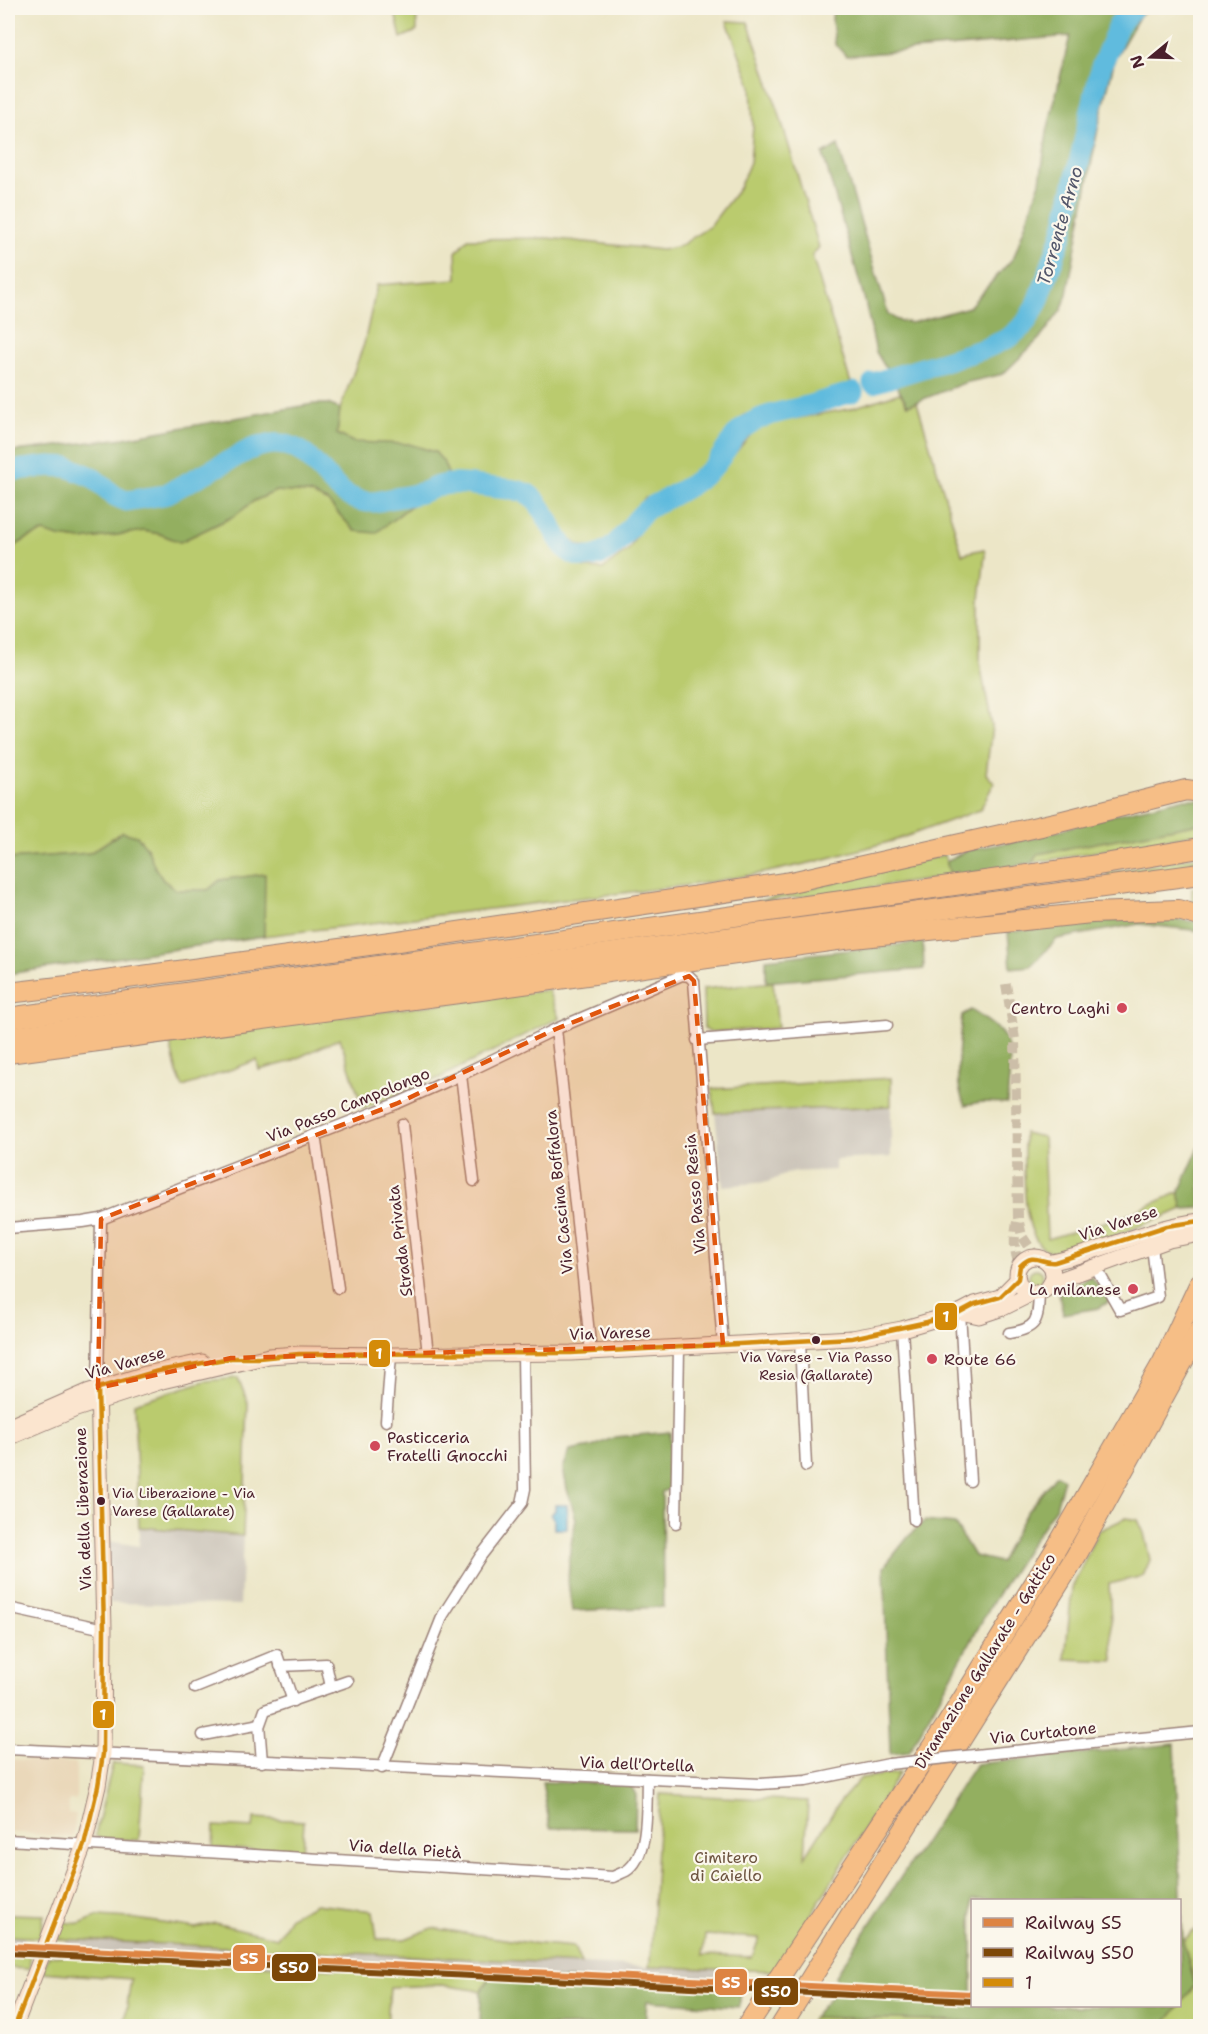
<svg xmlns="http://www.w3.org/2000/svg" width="1208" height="2034" viewBox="0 0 1208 2034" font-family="'Shantell Sans',sans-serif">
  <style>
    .built { fill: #ead8ba }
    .industrial { fill: #cac3b8 }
    .green { fill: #bacb6e; stroke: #82754c; stroke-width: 1.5; fill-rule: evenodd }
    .forest { fill: #93af61; stroke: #6e6746; stroke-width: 1.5 }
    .water { fill: #60bbde; stroke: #556d84; stroke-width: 1.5 }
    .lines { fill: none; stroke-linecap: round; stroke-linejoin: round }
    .river { stroke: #60bbde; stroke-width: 21 }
    .street-tunnel { stroke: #ccbea8; stroke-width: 10; stroke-dasharray: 10 5; stroke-linecap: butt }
    .street-casing { stroke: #9b8279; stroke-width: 13 }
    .secondary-casing { stroke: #9b8279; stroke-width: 17 }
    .highway-casing { stroke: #9b8279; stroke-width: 22 }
    .street { stroke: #fff; stroke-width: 10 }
    .secondary { stroke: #fbe5cf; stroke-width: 15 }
    .highway { stroke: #f6be86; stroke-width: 20 }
    .street-bridge-casing { stroke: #9b8279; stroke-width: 13; stroke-linecap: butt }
    .street-bridge { stroke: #fff; stroke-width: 10 }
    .bus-1-casing { stroke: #fbf7ec; stroke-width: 9 }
    .bus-1 { stroke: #d48b09; stroke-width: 4.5 }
    .rail-1-casing { stroke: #fbf7ec; stroke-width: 10 }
    .rail-2-casing { stroke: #fbf7ec; stroke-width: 10 }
    .rail-1 { stroke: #dd8443; stroke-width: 6 }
    .rail-2 { stroke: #7d4808; stroke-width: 6 }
    .marked { fill: #e0560e; fill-opacity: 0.2; stroke: #e0560e; stroke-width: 4.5; stroke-dasharray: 12 8; stroke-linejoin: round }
    .poi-dot { fill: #d1495b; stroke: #fbf7ec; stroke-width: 2 }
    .bus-dot { fill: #4a1f2b; stroke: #fbf7ec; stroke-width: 2 }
    .labels { text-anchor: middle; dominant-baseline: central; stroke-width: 4.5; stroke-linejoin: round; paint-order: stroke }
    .bus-label { font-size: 14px; fill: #4a1f2b; stroke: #fbf7ec }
    .poi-label { font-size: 16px; fill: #4a1f2b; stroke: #fbf7ec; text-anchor: end }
    .street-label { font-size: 16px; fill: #4a1f2b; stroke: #fbf7ec }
    .park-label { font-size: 16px; fill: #6c533f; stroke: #fbf7ec }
    .water-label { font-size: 18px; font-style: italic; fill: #52566a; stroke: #fbf7ec }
    .line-badge { stroke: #fbf7ec; stroke-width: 2 }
    .badge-label { font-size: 16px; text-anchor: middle; font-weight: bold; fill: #fff }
  </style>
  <rect width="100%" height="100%" fill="#fbf7ec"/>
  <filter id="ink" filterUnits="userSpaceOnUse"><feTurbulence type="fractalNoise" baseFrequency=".0167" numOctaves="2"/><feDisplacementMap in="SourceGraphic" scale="12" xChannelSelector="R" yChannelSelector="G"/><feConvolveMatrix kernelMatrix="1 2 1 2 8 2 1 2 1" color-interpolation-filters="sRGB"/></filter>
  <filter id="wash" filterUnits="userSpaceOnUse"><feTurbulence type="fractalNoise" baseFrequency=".008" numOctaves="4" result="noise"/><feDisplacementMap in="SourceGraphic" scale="24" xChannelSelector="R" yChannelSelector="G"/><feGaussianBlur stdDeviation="1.35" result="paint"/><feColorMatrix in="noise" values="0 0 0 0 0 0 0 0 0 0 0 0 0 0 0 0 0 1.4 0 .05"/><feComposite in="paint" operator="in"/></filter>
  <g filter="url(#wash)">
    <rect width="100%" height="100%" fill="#ece6c7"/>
    <!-- built -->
    <polygon class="built" points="8,1759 76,1763 76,1800 69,1800 68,1813 76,1814 73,1837 8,1832"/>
    <!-- industrial -->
    <g class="industrial">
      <polygon points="416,8 461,8 416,19"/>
      <polygon points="891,1106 891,1157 835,1160 835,1170 791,1172 768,1182 723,1186 715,1113"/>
      <polygon points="139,1527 243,1536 240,1605 110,1603 108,1541 139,1546"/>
      <polygon points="8,1936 24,1937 23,1953 8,1953"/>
      <polygon points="66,1940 649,1967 743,1969 742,1986 492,1976 65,1956"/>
    </g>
    <!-- green -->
    <g class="green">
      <polygon points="394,8 416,8 417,31 401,38"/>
      <polygon points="727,21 748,22 779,113 819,247 812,256 852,387 808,401 783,404 744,415 697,474 661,496 645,498 632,511 620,530 593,549 579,545 563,534 550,510 537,494 496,481 447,482 449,476 409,444 353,443 337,434 340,409 364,344 377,285 457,279 456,252 468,239 547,238 662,250 680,246 710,226 739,188 750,162 753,127 751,86"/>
      <polygon points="900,393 908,405 917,402 962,554 984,549 985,555 980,599 980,664 992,726 986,774 994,783 980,810 896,840 814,862 768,872 697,884 264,936 264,874 220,880 208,890 177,890 163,880 155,868 147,848 122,832 90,853 8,859 8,550 28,538 43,532 59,537 82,540 144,531 160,534 180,542 234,516 254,501 276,491 309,493 327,501 355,531 394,519 418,500 443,488 479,494 516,495 538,512 549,525 560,548 584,568 603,569 629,549 644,522 659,511 714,478 759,425 849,409"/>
      <polygon points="1200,823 1200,833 1032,863 1037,854"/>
      <polygon points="944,855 951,877 757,902 757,901"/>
      <polygon points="1200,856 1200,867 1109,879 1107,873"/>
      <polygon points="1200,886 1200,905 1192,902 1192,888"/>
      <polygon points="773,982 778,1028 709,1032 704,1028 703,989"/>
      <polygon points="548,990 559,1018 439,1078 363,1109 340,1038 289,1062 259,1070 257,1060 183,1087 177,1073 169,1039"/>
      <polygon points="891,1078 891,1106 715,1113 712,1089"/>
      <path d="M1024,1133L1043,1137L1047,1239L1125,1216L1179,1192L1183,1209L1069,1254C1063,1253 1055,1254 1050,1252C1018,1241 1025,1161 1024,1133Z"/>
      <circle cx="1036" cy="1276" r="7"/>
      <polygon points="238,1378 248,1403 243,1536 139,1527 134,1403 205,1381"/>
      <polygon points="1126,1518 1138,1520 1144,1533 1150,1560 1143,1576 1109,1584 1113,1661 1065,1659 1072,1588 1098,1531"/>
      <polygon points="113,1763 144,1765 139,1840 101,1839 95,1835"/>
      <path d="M899,1773L776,1971L649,1967L651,1952L660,1794L808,1801L805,1857L839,1803L861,1778ZM705,1935L759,1938V1939L752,1957L703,1955Z"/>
      <polygon points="254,1818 304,1821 302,1853 213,1848 214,1826 253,1828"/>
      <polygon points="315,1904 373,1911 377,1939 405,1939 432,1928 530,1943 574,1947 581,1964 58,1939 63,1922 80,1924 98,1916 130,1918 196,1928 215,1923 277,1938 290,1917"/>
      <polygon points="8,1914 44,1915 40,1938 8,1936"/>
      <polygon points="1200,1925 1200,2026 809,2026 813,2017 1163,2026 1195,1985 1183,1941"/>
      <polygon points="8,1953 31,1954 29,1969 8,1968"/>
      <polygon points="49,1955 65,1956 492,1976 481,1991 442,1985 390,1987 387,2026 124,2026 131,1979 43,1972"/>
    </g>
    <!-- forest -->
    <g class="forest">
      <polygon points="833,8 1151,8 1140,15 1115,58 1098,128 1067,294 1062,309 1042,336 1003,374 964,383 908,405 876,352 865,301 823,154 838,145 888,314 897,320 911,323 969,307 1014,257 1040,182 1047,132 1070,36 846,56 835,44 832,20"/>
      <polygon points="313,404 328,404 340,409 337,434 353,442 409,444 435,452 443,461 449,476 443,488 418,500 376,533 355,531 327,501 309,493 276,491 254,501 234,516 180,542 160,534 144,531 82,540 59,537 43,532 28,538 8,550 8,452 124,438"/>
      <polygon points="1181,799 1200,799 1200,823 1038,854 1032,863 951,877 946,861 968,850 1033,838 1097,819"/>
      <polygon points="122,832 137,836 147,848 155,868 163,880 177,890 208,890 220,880 265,874 264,936 8,974 8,859 90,853"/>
      <polygon points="1143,916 1200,922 1200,931 1139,924 1057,939 1031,966 1011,968 1008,932"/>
      <polygon points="923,942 924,969 766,982 766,959"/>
      <path d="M971,1010C981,1017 1002,1029 1006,1041C1013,1060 1008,1084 1007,1103L982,1102L965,1105C952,1082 960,1040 962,1015Z"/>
      <polygon points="1200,1145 1200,1208 1183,1209 1179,1192"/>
      <polygon points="1091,1276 1110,1301 1099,1308 1063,1314 1059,1293"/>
      <polygon points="670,1432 671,1488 662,1492 663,1607 572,1611 568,1581 570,1550 576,1519 567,1489 563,1468 570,1451 592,1447 615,1437"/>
      <polygon points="1056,1475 1064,1479 1056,1507 1027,1549 991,1605 909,1752 890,1754 884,1567 908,1537 924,1521 955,1524 974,1556 1000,1562 1026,1513"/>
      <polygon points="1175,1744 1183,1941 1195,1985 1180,2005 1180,1900 972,1900 972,2006 1179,2006 1163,2026 813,2017 834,1993 835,1976 976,1764"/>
      <polygon points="542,1782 630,1784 636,1795 635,1829 550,1828"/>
      <polygon points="492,1976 742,1986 739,2007 647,2001 645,2026 480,2026 481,1991"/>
    </g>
    <!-- water -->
    <polygon class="water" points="555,1505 567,1505 567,1529 554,1529 554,1519 551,1515 555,1510"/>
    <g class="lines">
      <!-- river -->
      <g class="river">
        <polyline points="873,383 984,349 1009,338 1025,324 1038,302 1063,232 1101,67 1119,24 1133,8"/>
        <path d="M8,471L50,466L68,467L92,477L115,496L126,501L164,495L249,450C315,422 319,498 368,502C378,503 385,499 395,498C405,496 416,495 426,491C430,490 434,487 438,486C458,481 478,486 497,488C507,489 519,489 528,494C551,509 555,555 583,557C612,560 626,529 643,513C648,507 659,503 666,499C682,490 698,482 711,469C723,458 729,440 742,429C762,413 786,412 810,405C824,401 839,396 853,392"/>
      </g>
    </g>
  </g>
  <g filter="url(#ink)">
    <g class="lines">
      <!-- street-tunnel -->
      <g class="street-tunnel">
        <polyline points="1006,984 1015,1039 1018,1218 1022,1236 1036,1257"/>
        <path d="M1017,1222C1014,1236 1013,1252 1020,1266"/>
      </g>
      <!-- street casing -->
      <g class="street-casing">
        <g id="street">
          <polyline points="556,1029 591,1352"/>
          <polyline points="697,1040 887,1025"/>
          <polyline points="461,1075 474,1181"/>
          <polyline points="402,1124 428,1354"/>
          <polyline points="315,1135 338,1288"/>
          <polyline points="8,1228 83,1222 101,1219 398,1103 461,1075 556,1029 682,975 689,976 694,981 723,1345"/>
          <polyline points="1095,1266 1120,1310 1158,1297 1152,1246"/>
          <polyline points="960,1312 970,1481"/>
          <polyline points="902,1329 914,1520"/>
          <path d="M1009,1333C1038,1329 1038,1320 1039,1293"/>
          <polyline points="800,1342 806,1466"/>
          <polyline points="98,1388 101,1219"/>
          <polyline points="386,1421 391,1355"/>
          <polyline points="676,1523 679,1348"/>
          <polyline points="8,1608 104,1629"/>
          <polyline points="280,1666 326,1664 331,1687"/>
          <polyline points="195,1688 277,1655 293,1701"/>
          <polyline points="259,1724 262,1762"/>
          <polyline points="203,1735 260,1724 265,1710 348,1681"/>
          <polyline points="8,1749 760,1784 806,1781 889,1764"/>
          <polyline points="975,1755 1200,1732"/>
          <polyline points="382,1768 443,1615 480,1557 522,1503 525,1489 523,1354"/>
          <path d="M8,1840L613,1877C617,1875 622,1873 626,1871C650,1856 646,1805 647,1779"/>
        </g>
      </g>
      <!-- secondary casing -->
      <g class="secondary-casing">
        <g id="secondary">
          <circle cx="1035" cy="1275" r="18"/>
          <path d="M1048,1263C1100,1253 1148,1227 1200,1221"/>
          <polyline points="1051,1283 1169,1240 1200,1234"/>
          <polyline points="960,1312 979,1316 1003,1308 1033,1293"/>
          <polyline points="12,1425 87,1392 146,1374 202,1362"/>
          <polyline points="8,1438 76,1409 162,1381 269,1356 299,1354 391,1355 571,1353 852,1338 902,1329 960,1312 975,1304 1000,1297 1018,1279"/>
          <polyline points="15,2026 84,1845 98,1786 103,1754 104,1629 98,1388"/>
        </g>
      </g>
      <!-- highway casing -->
      <g class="highway-casing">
        <g id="highway">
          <polyline points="8,993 76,985 398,941 791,882 1059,822 1186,790 1200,792"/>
          <polyline points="8,1018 1098,865 1200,848"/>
          <polyline points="8,1038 332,991 1200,874"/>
          <polyline points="8,1053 481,990 844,939 1091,913 1178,910 1200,916"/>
          <polyline points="747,2026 946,1726 1057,1547 1163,1362 1200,1283"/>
          <polyline points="781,2026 1076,1556 1200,1330"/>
        </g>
      </g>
      <!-- street -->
      <use href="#street" class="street"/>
      <!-- secondary -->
      <use href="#secondary" class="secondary"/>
      <!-- highway -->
      <use href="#highway" class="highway"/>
      <!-- street-bridge casing -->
      <g class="street-bridge-casing">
        <polyline id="street-bridge" points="889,1764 975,1755"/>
      </g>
      <!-- street-bridge -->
      <use href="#street-bridge" class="street-bridge"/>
      <!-- bus-1 casing -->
      <g class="bus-1-casing">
        <g id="bus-1">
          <path d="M98,1388L158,1371L231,1358H259L299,1354L571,1353L852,1338L927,1322L960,1312L975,1304L1000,1297L1018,1279L1020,1266C1035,1251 1040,1264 1055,1262L1167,1226L1200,1221"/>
          <polyline points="15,2026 84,1845 98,1786 103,1754 104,1629 98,1388"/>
        </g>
      </g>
      <!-- bus-1 -->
      <use href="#bus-1" class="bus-1"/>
      <!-- rail-1 casing -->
      <g class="rail-1-casing">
        <polyline id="rail-1" points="8,1946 972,1994"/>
      </g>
      <!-- rail-2 casing -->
      <g class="rail-2-casing">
        <polyline id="rail-2" points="8,1953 972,2001"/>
      </g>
      <!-- rail-1 -->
      <use href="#rail-1" class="rail-1"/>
      <!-- rail-2 -->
      <use href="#rail-2" class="rail-2"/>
    </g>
  </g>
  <!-- marked area -->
  <path class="marked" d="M689,976L694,981L723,1345L231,1358L98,1388L101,1219L398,1103L556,1029Z"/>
  <!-- markers -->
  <g class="poi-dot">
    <circle cx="1122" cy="1008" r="6"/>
    <circle cx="1133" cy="1289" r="6"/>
    <circle cx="932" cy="1359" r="6"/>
    <circle cx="375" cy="1446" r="6"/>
  </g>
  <g class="bus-dot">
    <circle cx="816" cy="1340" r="5"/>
    <circle cx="101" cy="1501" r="5"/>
  </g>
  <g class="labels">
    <!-- bus labels -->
    <g class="bus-label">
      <text x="816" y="1357">Via Varese - Via Passo<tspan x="816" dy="18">Resia (Gallarate)</tspan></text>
      <text x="112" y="1493" text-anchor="start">Via Liberazione - Via<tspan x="112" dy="18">Varese (Gallarate)</tspan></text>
    </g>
    <!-- poi labels -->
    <g class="poi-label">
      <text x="1110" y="1008">Centro Laghi</text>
      <text x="1121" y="1289">La milanese</text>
      <text x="944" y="1359" text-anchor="start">Route 66</text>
      <text x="387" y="1437" text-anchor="start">Pasticceria<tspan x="387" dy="18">Fratelli Gnocchi</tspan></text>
    </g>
    <!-- street labels -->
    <g class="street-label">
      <text transform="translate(348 1105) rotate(-22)">Via Passo Campolongo</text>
      <text transform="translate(559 1192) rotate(-96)">Via Cascina Boffalora</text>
      <text transform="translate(695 1194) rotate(-95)">Via Passo Resia</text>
      <text transform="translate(1118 1223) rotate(-18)">Via Varese</text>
      <text transform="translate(400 1241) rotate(-97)">Strada Privata</text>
      <text transform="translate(610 1333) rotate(-2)">Via Varese</text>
      <text transform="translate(125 1363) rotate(-16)">Via Varese</text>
      <text transform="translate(83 1509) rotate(-92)">Via della Liberazione</text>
      <text transform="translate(985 1661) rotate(-58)">Diramazione Gallarate - Gattico</text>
      <text transform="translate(1043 1733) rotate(-6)">Via Curtatone</text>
      <text transform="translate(637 1764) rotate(2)">Via dell'Ortella</text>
      <text transform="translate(405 1849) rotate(4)">Via della Pietà</text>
    </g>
    <!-- park labels -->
    <g class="park-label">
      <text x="726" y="1857">Cimitero<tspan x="726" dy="18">di Caiello</tspan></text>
    </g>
    <!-- water labels -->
    <g class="water-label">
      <text transform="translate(1060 226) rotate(-74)">Torrente Arno</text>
    </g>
  </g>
  <g class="line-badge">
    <rect x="934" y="1302" width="24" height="29" rx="6" fill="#d48b09"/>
    <rect x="368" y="1339" width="23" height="29" rx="6" fill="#d48b09"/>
    <rect x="92" y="1700" width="23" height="29" rx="6" fill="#d48b09"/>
    <rect x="232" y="1944" width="34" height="28" rx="6" fill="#dd8443"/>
    <rect x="271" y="1953" width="46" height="29" rx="6" fill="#7d4808"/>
    <rect x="714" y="1968" width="34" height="28" rx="6" fill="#dd8443"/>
    <rect x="753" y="1977" width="46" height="29" rx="6" fill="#7d4808"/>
  </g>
  <g class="badge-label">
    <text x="946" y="1322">1</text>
    <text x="379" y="1359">1</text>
    <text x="103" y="1720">1</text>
    <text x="249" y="1964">S5</text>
    <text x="294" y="1973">S50</text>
    <text x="731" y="1988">S5</text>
    <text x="776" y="1997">S50</text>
  </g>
  <!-- margin -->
  <rect width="1208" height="2034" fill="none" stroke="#fbf7ec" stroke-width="30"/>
  <!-- legend -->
  <rect x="971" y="1899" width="210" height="108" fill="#fbf7ec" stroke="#b4a19f" stroke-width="1.5"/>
  <rect x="983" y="1918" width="30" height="9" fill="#dd8443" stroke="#b4a19f" stroke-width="1.5"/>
  <text x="1025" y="1929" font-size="18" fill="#4a1f2b">Railway S5</text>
  <rect x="983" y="1948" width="30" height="9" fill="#7d4808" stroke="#b4a19f" stroke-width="1.5"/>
  <text x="1025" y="1959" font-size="18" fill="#4a1f2b">Railway S50</text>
  <rect x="983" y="1978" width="30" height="9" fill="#d48b09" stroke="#b4a19f" stroke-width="1.5"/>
  <text x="1025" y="1989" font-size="18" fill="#4a1f2b">1</text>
  <!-- north arrow -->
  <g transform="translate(1151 57) rotate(251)" stroke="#fbf7ec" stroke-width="4.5" paint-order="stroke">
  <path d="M0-4.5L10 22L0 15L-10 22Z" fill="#4a1f2b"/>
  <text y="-9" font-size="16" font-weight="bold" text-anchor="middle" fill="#4a1f2b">N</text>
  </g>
</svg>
